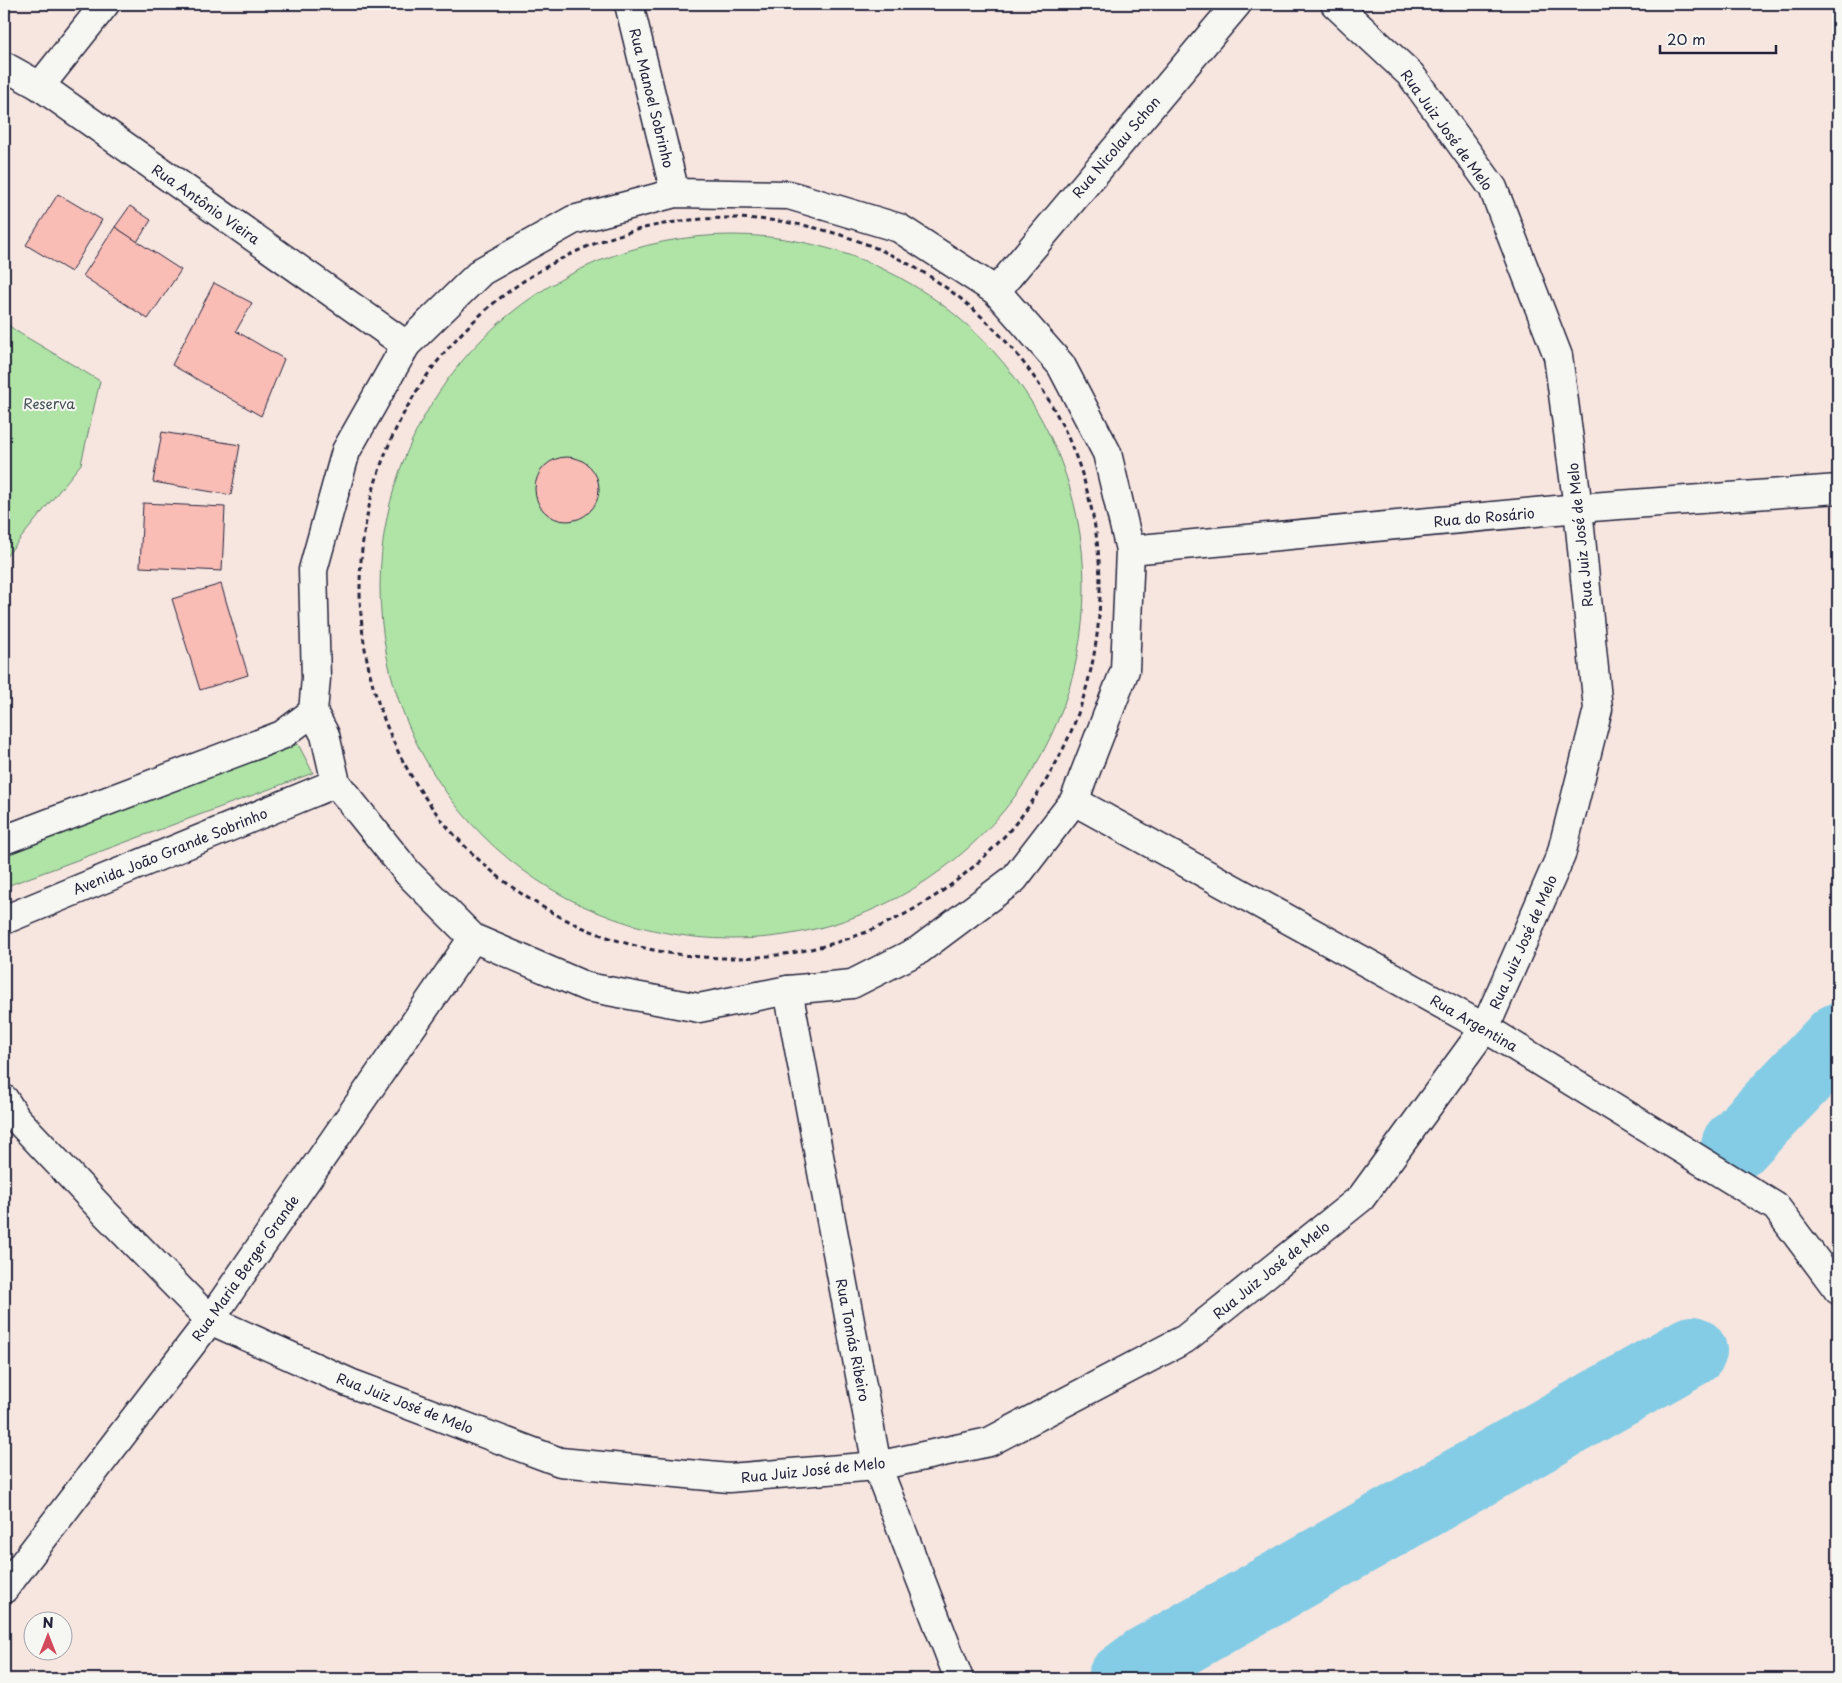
<svg xmlns="http://www.w3.org/2000/svg" width="1842" height="1683" viewBox="0 0 1842 1683" font-family="'Playpen Sans',sans-serif">
  <style>
    .green { fill: #afe4a6; stroke: #688370 }
    .lines { fill: none; stroke-linecap: round; stroke-linejoin: round }
    .river { stroke: #84cce5; stroke-width: 70 }
    .building { fill: #f9bdb6; stroke: #22223b }
    .street-casing { stroke: #22223b; stroke-width: 31 }
    .path { stroke: #22223b; stroke-width: 3; stroke-dasharray: 5 4; stroke-linecap: butt }
    .street { stroke: #f6f6f2; stroke-width: 28 }
    .labels { text-anchor: middle; dominant-baseline: central; stroke-width: 4; stroke-linejoin: round; paint-order: stroke }
    .street-label { font-size: 14px; fill: #22223b; stroke: #f6f6f2 }
    .park-label { font-size: 14px; fill: #455256; stroke: #f6f6f2 }
  </style>
  <rect width="100%" height="100%" fill="#f7e5e0"/>
  <filter id="ink" filterUnits="userSpaceOnUse"><feTurbulence type="fractalNoise" baseFrequency=".02" numOctaves="2"/><feDisplacementMap in="SourceGraphic" scale="10" xChannelSelector="R" yChannelSelector="G"/><feConvolveMatrix kernelMatrix="1 2 1 2 8 2 1 2 1" color-interpolation-filters="sRGB"/></filter>
  <g filter="url(#ink)">
    <!-- green -->
    <g class="green">
      <circle cx="732" cy="587" r="352"/>
      <polygon points="4,321 16,331 100,381 81,464 4,559"/>
      <polygon points="298,744 313,773 4,887 4,854"/>
    </g>
    <g class="lines">
      <!-- river -->
      <g class="river">
        <polyline points="1736,1145 1838,1038"/>
        <polyline points="1122,1679 1146,1661 1692,1351"/>
      </g>
    </g>
    <!-- building -->
    <g class="building">
      <polygon points="58,194 102,220 71,272 26,245"/>
      <polygon points="130,206 151,220 137,242 115,227"/>
      <polygon points="115,227 181,270 148,319 83,276"/>
      <polygon points="214,283 252,303 236,331 284,359 261,416 172,365"/>
      <polygon points="162,432 240,445 231,495 153,482"/>
      <circle cx="567" cy="489" r="32"/>
      <polygon points="143,503 225,507 222,571 140,567"/>
      <polygon points="221,584 248,675 200,690 172,599"/>
    </g>
    <g class="lines">
      <!-- street casing -->
      <g class="street-casing">
        <g id="street">
          <polyline points="629,4 675,193"/>
          <polyline points="4,66 40,86 406,345"/>
          <polyline points="40,86 105,4"/>
          <polygon points="675,193 789,195 899,228 996,291 1061,365 1107,453 1130,550 1125,670 1074,801 1014,879 919,950 852,984 788,990 699,1008 587,987 473,938 408,873 336,783 325,735 313,712 316,678 313,570 346,451 406,345 482,271 573,220"/>
          <polyline points="996,291 1237,4"/>
          <polyline points="1130,550 1578,508 1838,489"/>
          <polyline points="1074,801 1485,1028 1776,1207 1838,1290"/>
          <polyline points="4,840 282,735 313,712"/>
          <polyline points="4,920 336,783"/>
          <polyline points="788,990 877,1466 959,1679"/>
          <polyline points="4,1099 16,1118 107,1215 210,1320 350,1383 560,1462 729,1478 877,1466 989,1442 1185,1339 1361,1198 1485,1028 1561,855 1598,709 1578,508 1558,356 1493,188 1411,75 1335,4"/>
          <polyline points="4,1589 210,1320 473,938"/>
        </g>
      </g>
      <!-- path -->
      <circle class="path" cx="730" cy="588" r="370"/>
      <!-- street -->
      <use href="#street" class="street"/>
    </g>
  </g>
  <g class="labels">
    <!-- street labels -->
    <g class="street-label">
      <text transform="translate(652 98) rotate(76)">Rua Manoel Sobrinho</text>
      <text transform="translate(1447 130) rotate(54)">Rua Juiz José de Melo</text>
      <text transform="translate(1116 147) rotate(-50)">Rua Nicolau Schon</text>
      <text transform="translate(206 204) rotate(35)">Rua Antônio Vieira</text>
      <text transform="translate(1484 517) rotate(-5)">Rua do Rosário</text>
      <text transform="translate(1580 535) rotate(-96)">Rua Juiz José de Melo</text>
      <text transform="translate(170 851) rotate(-22)">Avenida João Grande Sobrinho</text>
      <text transform="translate(1523 942) rotate(-66)">Rua Juiz José de Melo</text>
      <text transform="translate(1474 1023) rotate(30)">Rua Argentina</text>
      <text transform="translate(245 1268) rotate(-55)">Rua Maria Berger Grande</text>
      <text transform="translate(1271 1270) rotate(-39)">Rua Juiz José de Melo</text>
      <text transform="translate(853 1340) rotate(79)">Rua Tomás Ribeiro</text>
      <text transform="translate(405 1403) rotate(21)">Rua Juiz José de Melo</text>
      <text transform="translate(813 1470) rotate(-6)">Rua Juiz José de Melo</text>
    </g>
    <!-- park labels -->
    <g class="park-label">
      <text x="49" y="403">Reserva</text>
    </g>
  </g>
  <!-- margin -->
  <rect width="1842" height="1683" fill="none" stroke="#f6f6f2" stroke-width="20"/>
  <rect x="10" y="10" width="1822" height="1663" fill="none" stroke="#22223b" stroke-width="2" filter="url(#ink)"/>
  <!-- north arrow -->
  <g transform="translate(48 1636)"><circle r="24" fill="#f6f6f2" stroke="#a1a1a9"/>
  <path d="M0-4L9 19L0 12L-9 19Z" fill="#d1495b"/>
  <text y="-8" font-size="14" font-weight="bold" text-anchor="middle" fill="#22223b">N</text>
  </g>
  <!-- scale -->
  <path d="M1660 45v8h116v-8" fill="none" stroke="#22223b" stroke-width="2.5"/>
  <text x="1667" y="45" font-size="15" fill="#22223b" stroke="#f6f6f2" stroke-width="4" paint-order="stroke">20 m</text>
</svg>
